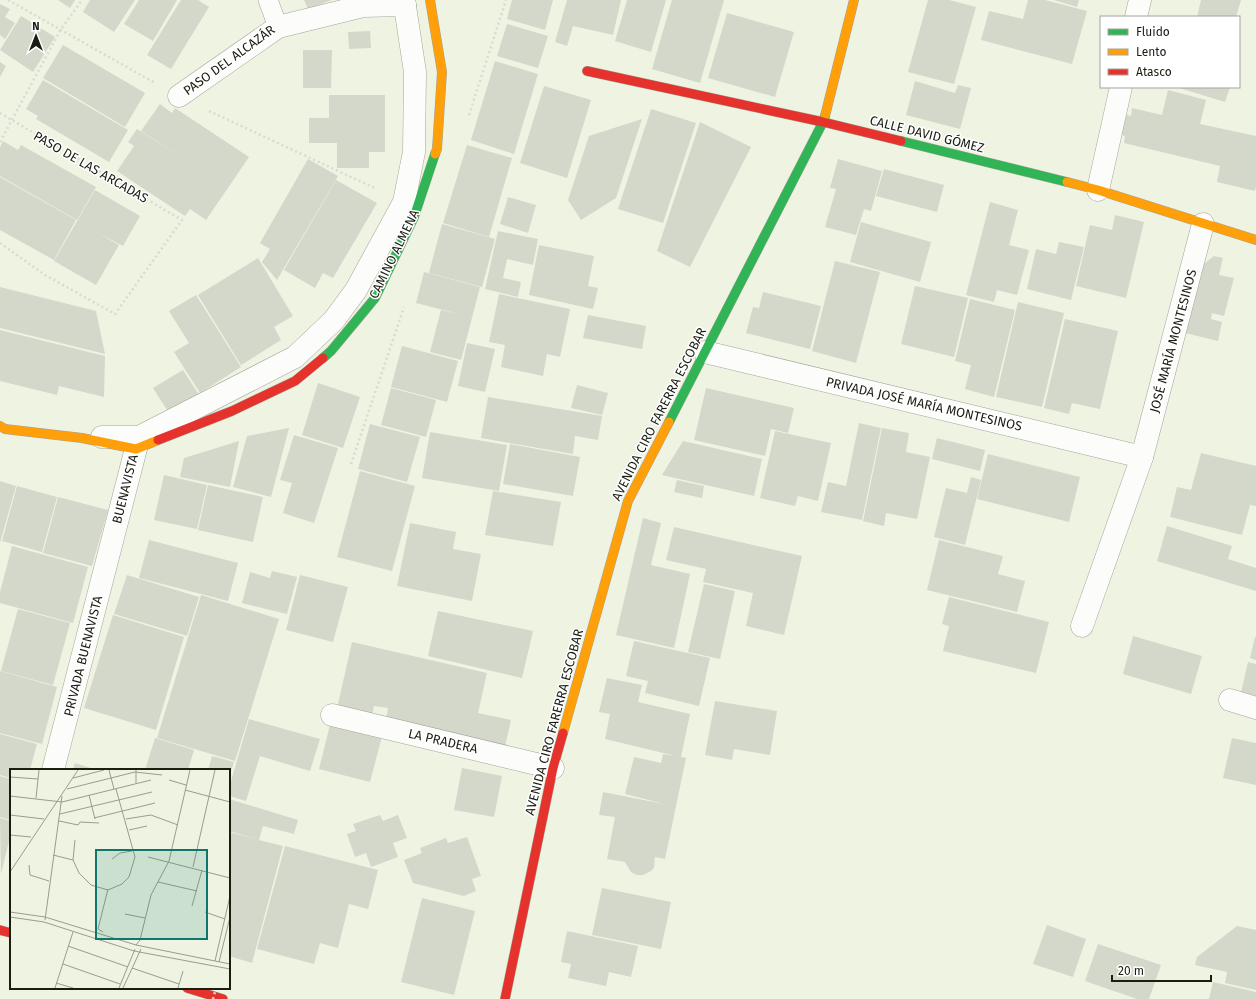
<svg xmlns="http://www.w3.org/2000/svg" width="1256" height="999" viewBox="0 0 1256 999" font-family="'Fira Sans',sans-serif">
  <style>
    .building { fill: #d4d8ca }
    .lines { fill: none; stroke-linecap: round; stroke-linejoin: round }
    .lane-casing { stroke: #a2a599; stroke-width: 20 }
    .street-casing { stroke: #a2a599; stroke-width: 23 }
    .fast-casing { stroke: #a2a599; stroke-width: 10 }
    .slow-casing { stroke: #a2a599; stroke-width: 10 }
    .jam-casing { stroke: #a2a599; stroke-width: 10 }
    .path { stroke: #d9dad5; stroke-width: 2.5; stroke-dasharray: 2 3; stroke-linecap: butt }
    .lane { stroke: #fcfdfb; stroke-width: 19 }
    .street { stroke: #fcfdfb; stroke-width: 22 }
    .fast { stroke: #30b455; stroke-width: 9 }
    .slow { stroke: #ff9f0a; stroke-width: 9 }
    .jam { stroke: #e5322d; stroke-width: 9 }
    .path-bridge { stroke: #d9dad5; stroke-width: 2.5; stroke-dasharray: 2 3; stroke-linecap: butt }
    .labels { text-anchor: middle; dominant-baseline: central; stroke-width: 3; stroke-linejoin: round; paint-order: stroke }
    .street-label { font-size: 13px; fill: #1a1d12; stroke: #fff }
    .inset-road { fill: none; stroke: #999d8f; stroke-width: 1 }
    .view { fill: #0f766e; fill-opacity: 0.15; stroke: #0f766e; stroke-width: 2 }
    .inset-edge { fill: none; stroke: #1a1d12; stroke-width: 2 }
  </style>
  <rect width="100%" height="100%" fill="#eef3e2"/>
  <!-- building -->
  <g class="building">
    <polygon points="58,0 75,0 70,8"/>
    <polygon points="90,0 135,0 114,32 83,12"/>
    <polygon points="139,0 177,0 153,41 124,24"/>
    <polygon points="181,0 198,0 209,7 171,69 147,55"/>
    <polygon points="304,0 332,0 308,9"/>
    <polygon points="512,0 553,0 545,30 507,19"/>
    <polygon points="567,0 621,0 613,35 573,26 567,46 555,42"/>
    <polygon points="627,0 666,0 651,52 615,41"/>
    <polygon points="672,0 724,0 700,83 652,69"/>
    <polygon points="928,0 949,0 976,7 954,84 908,72"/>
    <polygon points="1028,0 1045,0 1087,11 1072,64 981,40 989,11 1023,19"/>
    <polygon points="1054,0 1079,0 1077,7"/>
    <polygon points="1201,0 1241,0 1236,17 1197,17"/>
    <polygon points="0,4 10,9 5,17 15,23 5,39 0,35"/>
    <polygon points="727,13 794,32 775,97 708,78"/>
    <polygon points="21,16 55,37 33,72 0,50"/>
    <polygon points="507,24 548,36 538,68 497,56"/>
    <polygon points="370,31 371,48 349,49 348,32"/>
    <polygon points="63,45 145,93 125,127 43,78"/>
    <polygon points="303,50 332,50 331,88 303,88"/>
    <polygon points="495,61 538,74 514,154 471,140"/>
    <polygon points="0,62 6,66 0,77"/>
    <polygon points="43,80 128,130 109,162 36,119 38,116 26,109"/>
    <polygon points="915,81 955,93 958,85 971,88 960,129 906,115"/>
    <polygon points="544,86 591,100 567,178 520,163"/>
    <polygon points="1176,87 1230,87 1225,102"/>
    <polygon points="1168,90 1206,100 1200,124 1256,136 1256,186 1255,191 1217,182 1220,166 1124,143 1125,136 1119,134 1124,114 1131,116 1132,108 1162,115"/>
    <polygon points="329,95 385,95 385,152 369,152 369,168 337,168 337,143 309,143 309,118 329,118"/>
    <polygon points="160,104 172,113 175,108 249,157 206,220 190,209 185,216 117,171 134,146 128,142 137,129 186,160 141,131"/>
    <polygon points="651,109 696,123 663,223 618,209"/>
    <polygon points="642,119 616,198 581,220 568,200 589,136"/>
    <polygon points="700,122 751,147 690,267 657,251"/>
    <polygon points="3,141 18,150 21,145 96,187 77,220 0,176 0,147"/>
    <polygon points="467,145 512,158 489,237 443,223"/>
    <polygon points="308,159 338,176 277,280 262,262 270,249 260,243"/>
    <polygon points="838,159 882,171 871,211 864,209 856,235 825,227 836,189 830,188"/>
    <polygon points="884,169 944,185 937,212 876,196"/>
    <polygon points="0,177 76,220 54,260 0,230"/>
    <polygon points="336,180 377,203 333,278 323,273 315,288 284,270"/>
    <polygon points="95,190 140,216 123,246 98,233 119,245 96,285 54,261"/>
    <polygon points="508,197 536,205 528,233 500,224"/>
    <polygon points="990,202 1018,210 1009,245 1029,250 1017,295 997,290 994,302 966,295"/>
    <polygon points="1115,215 1144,222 1126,298 1076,286 1090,225 1112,230"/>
    <polygon points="861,222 931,242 920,282 850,262"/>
    <polygon points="442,224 495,239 482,287 429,273"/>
    <polygon points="498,231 538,239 533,265 507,259 503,278 521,282 518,297 485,289"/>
    <polygon points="1059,242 1084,247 1071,300 1027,289 1036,249 1056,254"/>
    <polygon points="539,245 594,256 588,286 598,288 593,309 529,295"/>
    <polygon points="1214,256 1223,258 1219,275 1234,278 1224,316 1212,313 1211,319 1222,322 1218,341 1181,332 1196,270"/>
    <polygon points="258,258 293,316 274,327 281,340 241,365 198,295"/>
    <polygon points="835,261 880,272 856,363 812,351"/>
    <polygon points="424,272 480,287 461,360 430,352 441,310 463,315 416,303"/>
    <polygon points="915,286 968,298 954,357 901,344"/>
    <polygon points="0,287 96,311 105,354 0,328"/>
    <polygon points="763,292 821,306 810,349 746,333 753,307 759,308"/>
    <polygon points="499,294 570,309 560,357 547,354 543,376 501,367 505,345 489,342"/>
    <polygon points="196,295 241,367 200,393 174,352 189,343 169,311"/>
    <polygon points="970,299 1015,310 994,397 965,389 971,365 955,361"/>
    <polygon points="1018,302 1064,313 1042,407 996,397"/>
    <polygon points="588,315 646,326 642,349 583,338"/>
    <polygon points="1065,319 1118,331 1100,409 1072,403 1069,414 1044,408"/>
    <polygon points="0,330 105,356 104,397 59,386 57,395 0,381"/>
    <polygon points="467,343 495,349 485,392 458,386"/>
    <polygon points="402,346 458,361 447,402 391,387"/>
    <polygon points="183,370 199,395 169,413 153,388"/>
    <polygon points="318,383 360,397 343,448 302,435"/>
    <polygon points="577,385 608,393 602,415 571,408"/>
    <polygon points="391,388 436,400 426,437 381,425"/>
    <polygon points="706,388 794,408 788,433 771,429 765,456 694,440"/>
    <polygon points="488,397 602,416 598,440 575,436 573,454 481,438"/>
    <polygon points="859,423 881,428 862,520 821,512 828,482 846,486"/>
    <polygon points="370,424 420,437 407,482 358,469"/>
    <polygon points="289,428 271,497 233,487 247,436"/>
    <polygon points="882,428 909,433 906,452 930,457 917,519 886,513 884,526 863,521"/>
    <polygon points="775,431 831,443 818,501 798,496 795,506 760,498"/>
    <polygon points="430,432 507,445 499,491 422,478"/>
    <polygon points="294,435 338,448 314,523 283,513 292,483 280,480"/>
    <polygon points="937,438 985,450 980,471 932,459"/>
    <polygon points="239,441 230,487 180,477 184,458"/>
    <polygon points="683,441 762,459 754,496 662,475"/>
    <polygon points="510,444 580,457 573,496 503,484"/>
    <polygon points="1201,453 1256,466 1256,506 1250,505 1242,535 1170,517 1177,487 1191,490"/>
    <polygon points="988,454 1080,477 1069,522 977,499"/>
    <polygon points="360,471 415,486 392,571 337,557"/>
    <polygon points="164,475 207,485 197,529 154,520"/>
    <polygon points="971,477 981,480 965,545 934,537 946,488 967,493"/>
    <polygon points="677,480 704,486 702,498 674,492"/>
    <polygon points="0,481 16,486 0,543"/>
    <polygon points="208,485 263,497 253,542 198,530"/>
    <polygon points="17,486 57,497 42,552 2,541"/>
    <polygon points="493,491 561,502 553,546 485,535"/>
    <polygon points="58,497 108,510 92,566 43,553"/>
    <polygon points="643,518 661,523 651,565 690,574 674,648 616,635"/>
    <polygon points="410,523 456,532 453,549 481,554 472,601 397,586"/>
    <polygon points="1167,526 1232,546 1228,559 1256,568 1256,591 1157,561"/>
    <polygon points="674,527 802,556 784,635 746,626 753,593 703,582 706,569 666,560"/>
    <polygon points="149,540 238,563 228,601 139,578"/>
    <polygon points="939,540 1003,556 998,574 1025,581 1017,612 927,590"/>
    <polygon points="12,546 88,567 73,623 0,603 0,592"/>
    <polygon points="272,571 297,577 287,614 242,603 250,572 270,578"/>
    <polygon points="127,575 199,597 187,636 114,614"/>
    <polygon points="300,575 348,587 333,642 286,630"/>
    <polygon points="704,584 735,591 720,659 688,652"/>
    <polygon points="201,595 279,619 235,761 157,738"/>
    <polygon points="949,597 1049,622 1036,673 943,651 949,626 942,624"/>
    <polygon points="18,609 70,623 53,685 1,671"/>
    <polygon points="438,611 533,631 522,678 428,656"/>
    <polygon points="113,615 184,637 156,730 84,708"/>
    <polygon points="1133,636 1202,656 1191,694 1123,674"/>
    <polygon points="1255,637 1256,637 1256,660 1250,658"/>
    <polygon points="634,641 710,658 699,706 645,693 648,681 626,676"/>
    <polygon points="352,642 487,673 478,713 511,720 504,751 385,725 388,708 374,706 371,721 336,713"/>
    <polygon points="1248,662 1256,664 1256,701 1240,697"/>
    <polygon points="0,671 57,687 42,744 0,733"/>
    <polygon points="607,678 642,685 638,702 690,714 681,757 686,758 665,859 655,857 654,868 651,871 643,875 637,875 631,872 625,862 607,859 615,817 599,815 603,792 664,804 625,794 634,757 661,763 663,754 676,756 605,739 610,714 599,712"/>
    <polygon points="715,701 777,711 770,755 734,749 732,760 705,755"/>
    <polygon points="332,717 384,729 370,782 319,769"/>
    <polygon points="249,719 320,739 310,771 260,756 246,801 229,796 229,788"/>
    <polygon points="0,734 37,744 30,770 11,770 11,778 0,775"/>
    <polygon points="155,738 194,750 188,770 145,770"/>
    <polygon points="1232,738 1256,743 1256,785 1223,778"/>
    <polygon points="212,756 234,762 229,777 229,770 208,770"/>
    <polygon points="75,763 97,770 73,770"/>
    <polygon points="462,768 502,776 494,817 454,810"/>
    <polygon points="0,776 11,779 11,820 0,817"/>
    <polygon points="229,799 298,820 294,834 263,826 259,840 283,846 252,963 229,956 229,832 256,839 229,831"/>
    <polygon points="380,815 383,821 398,815 407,838 393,843 398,857 371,867 366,853 355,857 347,834 356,831 353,824"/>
    <polygon points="0,818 11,821 11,833 1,874"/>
    <polygon points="467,837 481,876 472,879 476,891 464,896 413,883 404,860 422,853 420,848 446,838 448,843"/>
    <polygon points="285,846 378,870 368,909 349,904 338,948 320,943 314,964 257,949"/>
    <polygon points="602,888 671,902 661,949 592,935"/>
    <polygon points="422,898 475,911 454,995 401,982"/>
    <polygon points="1047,925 1086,939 1073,977 1033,964"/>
    <polygon points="1237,926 1256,930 1256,990 1225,983 1227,972 1195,965 1197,957"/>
    <polygon points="567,931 638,946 631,977 609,972 606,986 568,978 571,964 561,962"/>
    <polygon points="1098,944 1161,965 1149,999 1137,999 1085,981"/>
    <polygon points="1213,982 1256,992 1256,999 1209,999"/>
  </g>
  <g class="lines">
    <!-- lane casing -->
    <g class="lane-casing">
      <polyline id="lane" points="268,0 278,27"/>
    </g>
    <!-- street casing -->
    <g class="street-casing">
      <g id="street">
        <polyline points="1136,17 1140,0"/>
        <polyline points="179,96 278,27 363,6 405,5"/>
        <polyline points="1098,190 1121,87"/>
        <polyline points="705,352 1142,457"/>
        <polyline points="102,437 139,437 295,357 334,320 356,290 404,202 414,152 415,72 404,0"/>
        <polyline points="1082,626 1142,457 1203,224"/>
        <polyline points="1230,700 1256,708"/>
        <polyline points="332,715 553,768"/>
        <polyline points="53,770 139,437"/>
      </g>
    </g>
    <!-- fast casing -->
    <g class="fast-casing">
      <g id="fast">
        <polyline points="901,141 1067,182"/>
        <polyline points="323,358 331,351 375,298 414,217 435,154"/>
        <polyline points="669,422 823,122 825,116"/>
      </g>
    </g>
    <!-- slow casing -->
    <g class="slow-casing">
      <g id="slow">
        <polyline points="430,0 442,72 437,149 435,154"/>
        <polyline points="825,116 854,0"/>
        <polyline points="1067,182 1098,190 1256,240"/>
        <polyline points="0,426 5,429 82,438 136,449 158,440"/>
        <polyline points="563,733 628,501 669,422"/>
      </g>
    </g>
    <!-- jam casing -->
    <g class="jam-casing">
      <g id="jam">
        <polyline points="587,71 823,122 901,141"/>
        <polyline points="158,440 232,411 295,381 323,358"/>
        <polyline points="0,930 11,933"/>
        <polyline points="187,988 223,999"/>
        <polyline points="505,999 553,768 563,733"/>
      </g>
    </g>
    <!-- path -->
    <g class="path">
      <polyline points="8,0 155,83"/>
      <polyline points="209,111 377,189"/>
      <polyline points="0,113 182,220 115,314 45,275 0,243"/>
      <polyline points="469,115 506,0"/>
      <polyline points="0,142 61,29 82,0"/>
      <polyline points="351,464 404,307"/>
    </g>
    <!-- lane -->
    <use href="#lane" class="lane"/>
    <!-- street -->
    <use href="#street" class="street"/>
    <!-- fast -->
    <use href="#fast" class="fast"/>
    <!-- slow -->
    <use href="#slow" class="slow"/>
    <!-- jam -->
    <use href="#jam" class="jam"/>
    <!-- path-bridge -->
    <polyline class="path-bridge" points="213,999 216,988"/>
  </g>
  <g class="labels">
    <!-- street labels -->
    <g class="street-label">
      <text transform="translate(229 60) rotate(-36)">PASO DEL ALCAZÁR</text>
      <text transform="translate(927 134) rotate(14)">CALLE DAVID GÓMEZ</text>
      <text transform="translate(91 167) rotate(30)">PASO DE LAS ARCADAS</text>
      <text transform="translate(394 254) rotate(-64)">CAMINO ALMENA</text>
      <text transform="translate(1173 341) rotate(-75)">JOSÉ MARÍA MONTESINOS</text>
      <text transform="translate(924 404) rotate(13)">PRIVADA JOSÉ MARÍA MONTESINOS</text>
      <text transform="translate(659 414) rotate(-63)">AVENIDA CIRO FARERRA ESCOBAR</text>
      <text transform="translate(125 489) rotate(-76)">BUENAVISTA</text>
      <text transform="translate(83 656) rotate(-76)">PRIVADA BUENAVISTA</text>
      <text transform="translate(554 722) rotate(-75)">AVENIDA CIRO FARERRA ESCOBAR</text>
      <text transform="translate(443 741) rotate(13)">LA PRADERA</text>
    </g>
  </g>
  <!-- overview -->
  <g transform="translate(10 769)">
    <rect width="220" height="220" fill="#eef3e2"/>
    <path class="inset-road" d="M99,1L104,20M126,1V14M0,8L28,10M63,9L94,1M159,11L176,16M57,20L125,3L152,6M175,21L220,33M79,26L85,50M0,27L52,33L141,11M26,29L29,1M50,45L142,23M0,46L34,50M84,49L145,34M116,50L141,46L168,56M220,50V65M49,52L68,56L70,53L89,54M119,61L137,57M0,66L21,68M65,71L63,91L69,104L81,116L98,121L112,115L119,108L125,88L106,20M43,86L63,91M138,88L220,109M102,90L110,84L122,82M19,96L20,106L39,112M183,98L205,1M0,103L68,1M148,113L187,122M182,137L192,101M0,143L35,148L126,176L220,195M195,143L215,150M115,145L135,149M0,148L34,153L124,182L220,200M35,151L52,27M93,163L88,160L98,120M126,176L130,171L141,126L159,92L180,1M58,177L118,198M205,192L220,127M209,193L220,148M53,195L110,215M122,199L169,215M46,214L63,219M45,219L63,163M109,219L125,180M113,219L131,180M168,219L173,202"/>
    <path class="view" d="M86,81H197V170H86Z"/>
    <rect width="220" height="220" class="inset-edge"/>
  </g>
  <!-- legend -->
  <rect x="1100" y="16" width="140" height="72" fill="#ffffff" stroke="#a3a5a0"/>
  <rect x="1108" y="29" width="20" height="6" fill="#30b455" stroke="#a3a5a0"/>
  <text x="1136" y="36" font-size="12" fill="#1a1d12">Fluido</text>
  <rect x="1108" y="49" width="20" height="6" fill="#ff9f0a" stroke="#a3a5a0"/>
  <text x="1136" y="56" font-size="12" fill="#1a1d12">Lento</text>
  <rect x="1108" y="69" width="20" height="6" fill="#e5322d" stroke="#a3a5a0"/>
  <text x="1136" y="76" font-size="12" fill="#1a1d12">Atasco</text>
  <!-- north arrow -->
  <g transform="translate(36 36)" stroke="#ffffff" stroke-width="3" paint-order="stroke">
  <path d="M0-3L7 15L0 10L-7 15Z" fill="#1a1d12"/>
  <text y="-6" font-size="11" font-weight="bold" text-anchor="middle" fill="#1a1d12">N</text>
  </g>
  <!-- scale -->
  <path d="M1112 975v6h99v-6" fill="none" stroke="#1a1d12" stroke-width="2"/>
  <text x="1118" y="975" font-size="12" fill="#1a1d12" stroke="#ffffff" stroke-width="3" paint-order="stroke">20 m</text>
</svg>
